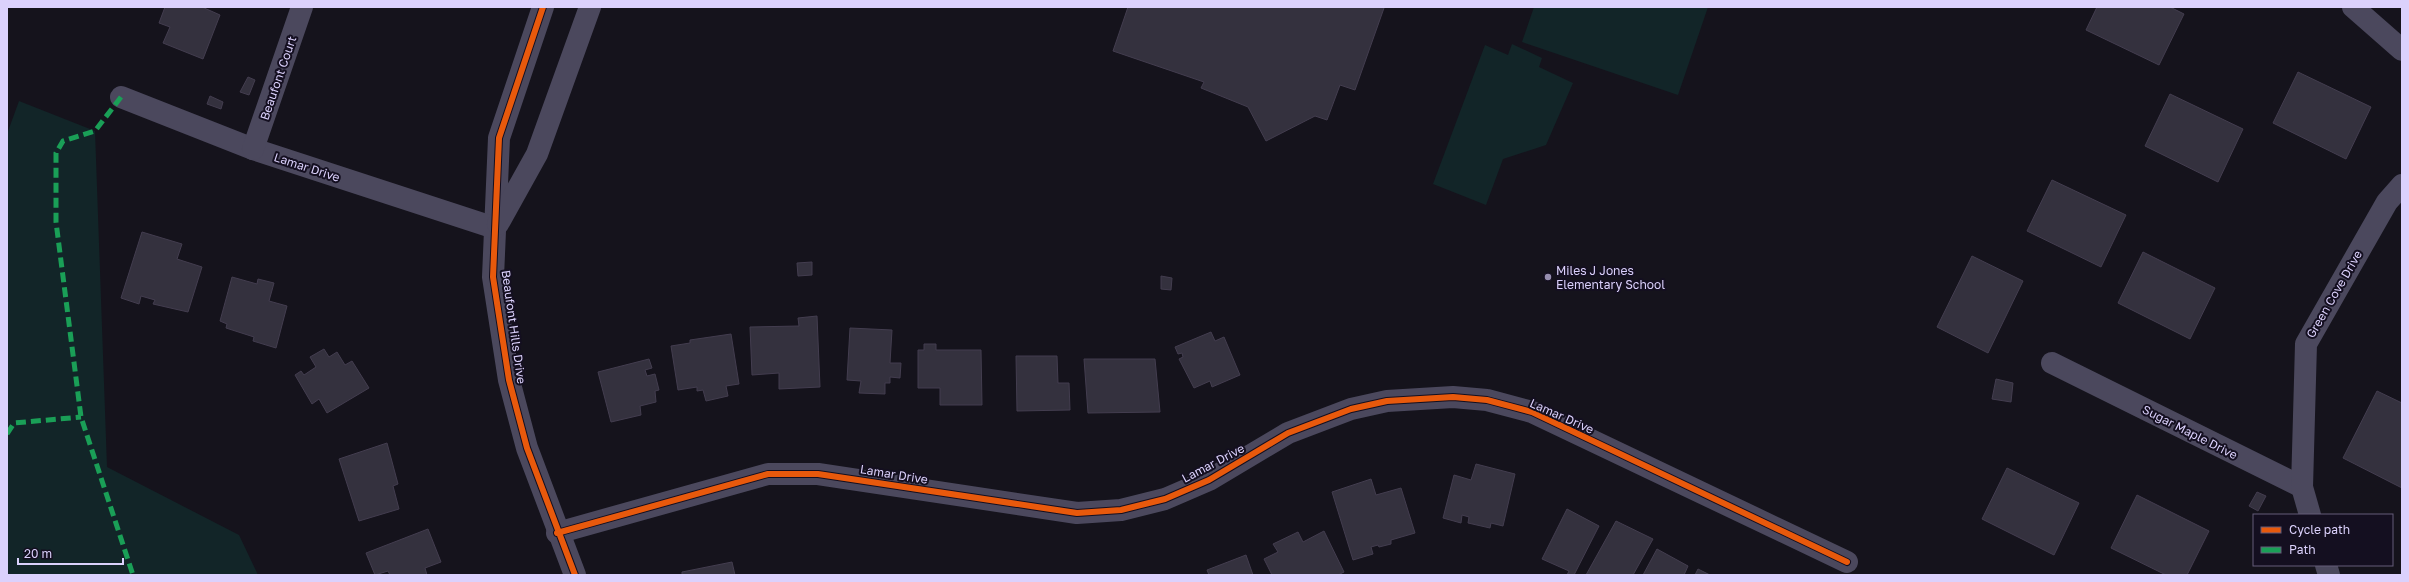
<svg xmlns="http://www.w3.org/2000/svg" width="2409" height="582" viewBox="0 0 2409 582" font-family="'Golos Text',sans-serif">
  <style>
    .green { fill: #122528 }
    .building { fill: #34313e; stroke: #433d4f }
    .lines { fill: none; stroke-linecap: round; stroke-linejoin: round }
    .minor { stroke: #4b485d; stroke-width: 22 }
    .quiet { stroke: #1a9f57; stroke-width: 5; stroke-dasharray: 10 5; stroke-linecap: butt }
    .cycleway-casing { stroke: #140f20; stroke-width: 8 }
    .cycleway { stroke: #e8590c; stroke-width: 6 }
    .poi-dot { fill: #968eae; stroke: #140f20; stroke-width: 1.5 }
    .labels { text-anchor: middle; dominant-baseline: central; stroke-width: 4; stroke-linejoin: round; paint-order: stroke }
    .street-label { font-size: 12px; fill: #dbd1fc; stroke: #140f20 }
    .poi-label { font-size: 12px; fill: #dbd1fc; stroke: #140f20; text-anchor: start }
  </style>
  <rect width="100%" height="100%" fill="#15131c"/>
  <!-- green -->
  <g class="green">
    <polygon points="1534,7 1708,7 1678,95 1522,42"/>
    <polygon points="1512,44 1542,58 1539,67 1573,83 1546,145 1503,159 1486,205 1433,184 1485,45 1508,55"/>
    <polygon points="19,101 95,131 107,467 239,535 258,575 7,575 7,134"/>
  </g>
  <!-- building -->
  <g class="building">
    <polygon points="165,7 202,7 220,15 203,59 163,43 170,27 159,23"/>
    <polygon points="1128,7 1381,7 1384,8 1355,90 1340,85 1327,120 1315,116 1266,141 1248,107 1201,88 1204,82 1113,51"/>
    <polygon points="2097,7 2170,7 2184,14 2159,65 2086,30"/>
    <polygon points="2298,72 2371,107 2346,159 2273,123"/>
    <polygon points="248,77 255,80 249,95 240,92"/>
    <polygon points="2170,94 2243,129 2218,182 2145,146"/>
    <polygon points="210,96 223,102 221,109 207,104"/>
    <polygon points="2052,180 2126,215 2101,267 2027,231"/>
    <polygon points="142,232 182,244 177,259 202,267 188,312 153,304 155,300 141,296 139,304 121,298"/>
    <polygon points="2143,252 2215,288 2190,339 2118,303"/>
    <polygon points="1972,256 2023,281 1988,353 1937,327"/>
    <polygon points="812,262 812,275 798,276 797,263"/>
    <polygon points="1161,276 1172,278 1171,290 1161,289"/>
    <polygon points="232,277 257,284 258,279 274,283 269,301 287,306 276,348 253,341 254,337 226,328 227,324 220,321"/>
    <polygon points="817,316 820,387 779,389 779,373 752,375 750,327 799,326 798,318"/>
    <polygon points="850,328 892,330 890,363 901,363 900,378 890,377 890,383 885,383 885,394 859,393 861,381 847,380"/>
    <polygon points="1211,332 1215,341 1224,337 1240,375 1212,387 1210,381 1194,388 1179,359 1183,357 1182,353 1178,354 1175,347"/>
    <polygon points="731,334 739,384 726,386 728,396 706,401 703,390 697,391 697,387 678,390 671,346 690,343 690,340"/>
    <polygon points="924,344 936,344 936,350 981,350 982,405 940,405 940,388 918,388 918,350 924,350"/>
    <polygon points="324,349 329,357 337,352 345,365 352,361 369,388 327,413 319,399 312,404 295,375 301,371 304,375 316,367 310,357"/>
    <polygon points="1016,356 1057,356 1058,383 1069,383 1070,410 1017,411"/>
    <polygon points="649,359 652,368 645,370 647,376 655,374 659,390 655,391 656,402 640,406 641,415 611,422 598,372"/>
    <polygon points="1084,359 1155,359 1160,412 1088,413"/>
    <polygon points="1996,379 2013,383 2011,402 1992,399"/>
    <polygon points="2377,391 2402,403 2402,488 2343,458"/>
    <polygon points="387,443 398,484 393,486 399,509 359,521 339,459"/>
    <polygon points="1476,464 1515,474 1503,526 1491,523 1490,528 1468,523 1469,517 1462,515 1461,523 1443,518 1454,475 1471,480"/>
    <polygon points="2007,468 2079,503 2054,555 1982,519"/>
    <polygon points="1371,479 1376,495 1401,488 1415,533 1391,540 1391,544 1379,547 1378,545 1371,547 1373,554 1353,560 1332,492"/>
    <polygon points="2257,492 2266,496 2258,511 2249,506"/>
    <polygon points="2137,495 2209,531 2187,575 2166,575 2111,548"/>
    <polygon points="1567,509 1599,526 1574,575 1567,575 1569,571 1542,559"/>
    <polygon points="1616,521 1653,539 1633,575 1586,575"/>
    <polygon points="428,529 441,562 425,568 427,575 390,575 388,571 375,575 366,553"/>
    <polygon points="1324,531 1344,572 1338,575 1272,575 1264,559 1278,552 1273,544 1298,532 1303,542"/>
    <polygon points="1657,549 1688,566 1684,575 1643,575"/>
    <polygon points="1246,555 1253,575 1209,575 1207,570"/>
    <polygon points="732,562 735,575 682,575 682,572"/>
    <polygon points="1698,569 1710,575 1695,575"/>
  </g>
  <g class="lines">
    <!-- minor -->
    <g class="minor">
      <polyline points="543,7 499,138 493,277 509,380 527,448 575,575"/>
      <polyline points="2353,7 2402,50"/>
      <polyline points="121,97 253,149 495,228"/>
      <polyline points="253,149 302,7"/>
      <polyline points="498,224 537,154 590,7"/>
      <polyline points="2052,363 2302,487"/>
      <polyline points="2310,515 2302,487 2306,344 2387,202 2402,185"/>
      <polyline points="557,533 768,474 818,474 1077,513 1121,510 1165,499 1209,480 1288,433 1351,409 1387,401 1453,397 1487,400 1532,412 1847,562"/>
      <polyline points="2326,565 2329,575"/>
    </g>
    <!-- quiet -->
    <g class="quiet">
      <polyline points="121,97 95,131 63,141 56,153 56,222 81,417 133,575"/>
      <polyline points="7,434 14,423 81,417"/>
    </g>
    <!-- cycleway casing -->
    <g class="cycleway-casing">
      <g id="cycleway">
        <polyline points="543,7 499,138 493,277 509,380 527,448 575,575"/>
        <polyline points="557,533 768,474 818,474 1077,513 1121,510 1165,499 1209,480 1288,433 1351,409 1387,401 1453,397 1487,400 1532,412 1847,562"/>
      </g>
    </g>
    <!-- cycleway -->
    <use href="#cycleway" class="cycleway"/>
  </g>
  <!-- markers -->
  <circle class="poi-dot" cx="1548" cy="277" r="4"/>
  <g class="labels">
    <!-- street labels -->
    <g class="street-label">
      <text transform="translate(278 78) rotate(-71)">Beaufont Court</text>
      <text transform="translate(307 167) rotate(18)">Lamar Drive</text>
      <text transform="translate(2334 294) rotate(-60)">Green Cove Drive</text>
      <text transform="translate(514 327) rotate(82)">Beaufont Hills Drive</text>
      <text transform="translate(1562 416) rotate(24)">Lamar Drive</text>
      <text transform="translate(2190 432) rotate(27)">Sugar Maple Drive</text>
      <text transform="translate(1213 463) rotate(-28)">Lamar Drive</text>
      <text transform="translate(894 474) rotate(9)">Lamar Drive</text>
    </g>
    <!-- poi labels -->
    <g class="poi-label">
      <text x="1556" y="270">Miles J Jones<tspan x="1556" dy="14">Elementary School</tspan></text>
    </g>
  </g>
  <!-- border -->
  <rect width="2409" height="582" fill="none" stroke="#dbd1fc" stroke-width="16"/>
  <!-- legend -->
  <rect x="2253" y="514" width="140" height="52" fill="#140f20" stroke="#645d78"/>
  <rect x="2261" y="527" width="20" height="6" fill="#e8590c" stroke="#645d78"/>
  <text x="2289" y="534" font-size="12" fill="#dbd1fc">Cycle path</text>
  <rect x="2261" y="547" width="20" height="6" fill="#1a9f57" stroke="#645d78"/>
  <text x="2289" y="554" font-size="12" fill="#dbd1fc">Path</text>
  <!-- scale -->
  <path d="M18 558v6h105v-6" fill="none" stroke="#dbd1fc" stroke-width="2"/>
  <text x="24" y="558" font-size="12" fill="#dbd1fc" stroke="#140f20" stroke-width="3" paint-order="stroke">20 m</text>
</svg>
